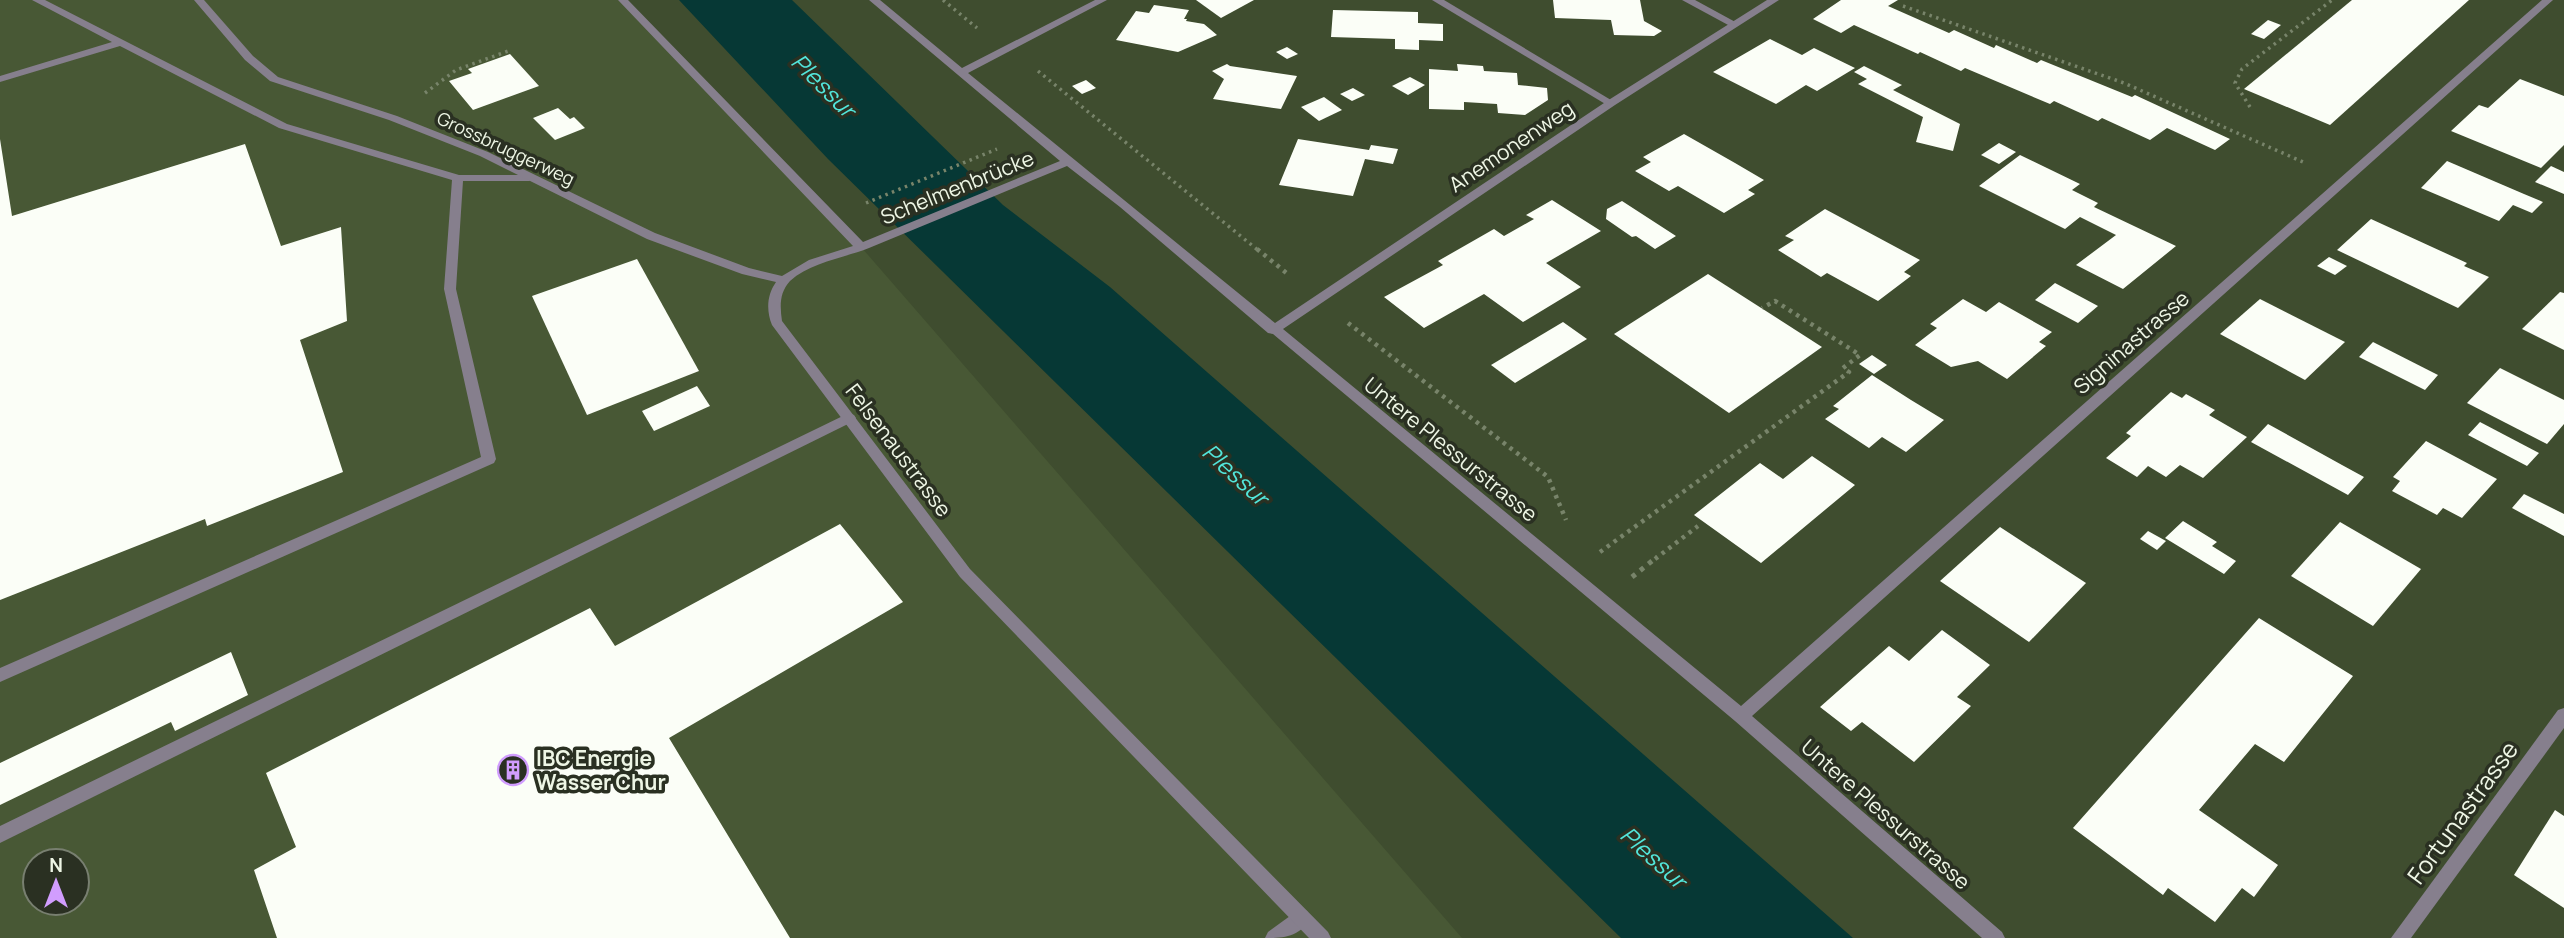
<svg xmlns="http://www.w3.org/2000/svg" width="2564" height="938" viewBox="0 0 2564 938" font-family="Manrope,sans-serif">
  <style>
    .built { fill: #485835; fill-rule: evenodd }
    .water { fill: #063835 }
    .building { fill: #fbfef7 }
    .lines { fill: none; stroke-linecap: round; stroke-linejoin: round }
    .path-far2 { stroke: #78846a; stroke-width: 3.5; stroke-dasharray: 2.5 4.5; stroke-linecap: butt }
    .path-far1 { stroke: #78846a; stroke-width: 4.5; stroke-dasharray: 3.5 5; stroke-linecap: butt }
    .path { stroke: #78846a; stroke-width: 5; stroke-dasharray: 4.5 6; stroke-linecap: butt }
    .lane { fill: #867f8d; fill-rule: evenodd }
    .street { fill: #867f8d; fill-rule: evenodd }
    .labels { text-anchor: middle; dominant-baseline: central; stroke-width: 7; stroke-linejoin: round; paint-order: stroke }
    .far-street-label { font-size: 18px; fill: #eef6e5; stroke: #2a3022 }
    .street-label { font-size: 21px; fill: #eef6e5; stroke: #2a3022 }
    .poi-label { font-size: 21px; font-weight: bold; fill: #eef6e5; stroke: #2a3022; text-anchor: start }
    .water-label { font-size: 23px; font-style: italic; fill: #52e5da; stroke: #2a3022 }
    .near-street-label { font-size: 24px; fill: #eef6e5; stroke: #2a3022 }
  </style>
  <rect width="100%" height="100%" fill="#3f4d2f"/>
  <!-- built -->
  <path class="built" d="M0,0H623L835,217L1462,938H0ZM35,861H77V903H35Z"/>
  <!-- water -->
  <polygon class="water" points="679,0 792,0 1003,205 1110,287 1853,938 1621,938 828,159"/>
  <!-- building -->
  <g class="building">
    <polygon points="1196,0 1254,0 1221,18"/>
    <polygon points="1553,0 1640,0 1644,21 1662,31 1654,36 1614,35 1611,20 1555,18"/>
    <polygon points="1841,0 1898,0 1888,6 1949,33 1954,30 1994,48 1996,45 2037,63 2041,60 2132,97 2135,95 2230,139 2215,150 2167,128 2150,140 2102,118 2098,121 2054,101 2050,104 1965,68 1961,71 1920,52 1918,54 1854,25 1841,33 1813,19"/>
    <polygon points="2352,0 2469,0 2330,125 2244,89"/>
    <polygon points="1154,5 1189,10 1184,19 1187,19 1186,21 1204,24 1217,35 1178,52 1116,40 1136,11 1149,13"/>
    <polygon points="1333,10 1418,12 1418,23 1443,24 1443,41 1419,40 1419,50 1395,49 1395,39 1331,37"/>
    <polygon points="2268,20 2281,25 2264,39 2251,34"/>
    <polygon points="1770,39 1802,55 1814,48 1855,68 1817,91 1806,85 1776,104 1713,72"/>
    <polygon points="1287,47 1298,54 1287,59 1276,52"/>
    <polygon points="510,54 539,86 473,110 449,81 472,73 468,69"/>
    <polygon points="1227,64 1230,66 1297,76 1281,109 1213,99 1224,79 1212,71"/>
    <polygon points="1457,64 1483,66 1484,71 1517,73 1518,85 1547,88 1548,100 1525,115 1498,113 1497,104 1464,102 1464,110 1429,109 1429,69 1458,71"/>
    <polygon points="1864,66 1902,85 1893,90 1960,124 1953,151 1916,142 1923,117 1858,84 1867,79 1854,72"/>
    <polygon points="1410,77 1425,85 1408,95 1392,86"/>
    <polygon points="2520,79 2564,96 2564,145 2541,168 2451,131 2479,105 2488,108"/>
    <polygon points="1086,80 1096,88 1082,94 1072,86"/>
    <polygon points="1353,88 1365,95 1352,101 1340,94"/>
    <polygon points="1324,97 1342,110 1319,121 1301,107"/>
    <polygon points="558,108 570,119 574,117 585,128 555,140 533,118"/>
    <polygon points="1684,134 1735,163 1764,180 1748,190 1755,194 1724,213 1678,186 1669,191 1635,171 1651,162 1643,157"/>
    <polygon points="0,139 12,216 245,144 281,246 341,227 347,321 300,340 343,472 207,526 205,519 0,600"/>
    <polygon points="1298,139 1369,150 1371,145 1398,149 1393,164 1365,159 1353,196 1279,185"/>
    <polygon points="1999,143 2016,152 1999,164 1981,155"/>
    <polygon points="2020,155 2080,184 2072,190 2098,203 2094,207 2176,246 2123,289 2076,265 2116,235 2080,217 2065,229 1979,186"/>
    <polygon points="2447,161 2524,194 2543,202 2532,213 2513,205 2499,221 2421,188"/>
    <polygon points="2551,166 2564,172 2564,194 2535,182"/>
    <polygon points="1552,200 1601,231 1546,263 1581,287 1523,322 1484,294 1424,328 1384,297 1443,265 1438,261 1494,229 1504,236 1534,219 1526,215"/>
    <polygon points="1622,201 1676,236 1655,249 1636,236 1632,237 1606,219 1607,209"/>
    <polygon points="1825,209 1920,260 1904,272 1911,276 1878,301 1827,273 1821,277 1778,250 1794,240 1785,236"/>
    <polygon points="2371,219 2467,263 2464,266 2489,277 2458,308 2337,250"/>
    <polygon points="2329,257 2347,266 2335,275 2317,266"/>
    <polygon points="637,259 699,371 587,415 532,296"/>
    <polygon points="1708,274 1822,347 1729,413 1614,334"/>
    <polygon points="2055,283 2098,306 2078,323 2035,300"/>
    <polygon points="2560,292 2564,293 2564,350 2522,329"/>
    <polygon points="1963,299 1986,312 1999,302 2052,332 2039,342 2046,346 2007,379 1978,361 1951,367 1915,345 1937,328 1930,324"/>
    <polygon points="2260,299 2345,342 2305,380 2220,334"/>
    <polygon points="1563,322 1587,339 1515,383 1491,365"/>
    <polygon points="2373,342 2438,375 2425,390 2359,357"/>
    <polygon points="1872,355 1887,365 1874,374 1859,364"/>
    <polygon points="2500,368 2564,400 2564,424 2547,444 2467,403"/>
    <polygon points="1872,375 1911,400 1944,420 1906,452 1882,437 1869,448 1825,419 1839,409 1833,406"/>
    <polygon points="697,386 710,406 654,431 642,411"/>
    <polygon points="2171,392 2182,398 2186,394 2215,410 2209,415 2247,437 2203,478 2180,465 2166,477 2148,466 2137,477 2106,458 2131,436 2126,433"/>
    <polygon points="2480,422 2539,453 2527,466 2468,435"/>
    <polygon points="2268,424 2342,465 2364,477 2348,495 2251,442"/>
    <polygon points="2426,441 2497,479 2462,518 2443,508 2437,515 2392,491 2400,481 2393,477"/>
    <polygon points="1812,456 1855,485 1761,563 1694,515 1760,463 1783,479"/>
    <polygon points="2524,494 2564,514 2564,536 2512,508"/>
    <polygon points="2183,521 2217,542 2212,546 2236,561 2224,574 2165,538"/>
    <polygon points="2340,522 2421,569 2373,626 2291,576"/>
    <polygon points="840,524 903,602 669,738 790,938 277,938 254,870 296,847 266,773 590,608 615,646"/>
    <polygon points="2000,527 2086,583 2029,642 1940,581"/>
    <polygon points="2148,531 2166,541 2157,550 2140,539"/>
    <polygon points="2259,618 2353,676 2284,762 2255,744 2199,810 2278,865 2254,897 2242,888 2215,922 2168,888 2163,895 2073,828"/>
    <polygon points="1942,630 1990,665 1957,697 1971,706 1914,762 1862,722 1851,731 1820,707 1889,646 1909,661"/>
    <polygon points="231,652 248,695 175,731 171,722 0,805 0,763"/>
    <polygon points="2555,810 2564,816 2564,908 2514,875"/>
  </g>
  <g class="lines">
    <!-- path-far2 -->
    <g class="path-far2">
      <polyline points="943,0 977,28"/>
      <polyline points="1903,6 2124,83 2303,162"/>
      <polyline points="1038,71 1259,251"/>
      <polyline points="425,93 456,70 511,50"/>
      <polyline points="2250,107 2235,83 2242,69 2332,0"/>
      <polyline points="866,203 997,149"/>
    </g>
    <!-- path-far1 -->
    <g class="path-far1">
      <polyline points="1257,249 1289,275"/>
      <polyline points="1348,323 1548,477 1566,520"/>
      <polyline points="1600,552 1849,372 1843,368 1860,355 1775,301 1762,308"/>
      <polyline points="1655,559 1698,526"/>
    </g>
    <!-- path -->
    <polyline class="path" points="1632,577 1657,557"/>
    <!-- lane -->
    <g class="lane">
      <polygon points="32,0 45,0 287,124 459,175 529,175 535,178 529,181 463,181 456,289 496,459 494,463 0,682 0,668 481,457 444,289 452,180 279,128 120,46 0,82 0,76 112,42"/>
      <polygon points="1432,0 1444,0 1616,103 1611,106 1607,105"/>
      <polygon points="1682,0 1695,0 1739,24 1730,26"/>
      <polygon points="849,413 854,415 856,418 854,421 0,843 0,826"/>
      <path d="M1301,908L1307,911L1310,917C1301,937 1284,938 1265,938L1268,932Z"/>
    </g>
    <!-- street -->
    <g class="street">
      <path d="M194,0H204L253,56L278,77L397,116L488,152L655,233L749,268L782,276L809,260L853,246L618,0H628L863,242L1060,161L869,0H880L962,68L1095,0H1107L968,73L1275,323L1607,101L1767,0H1779L1615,105L1283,329L1741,706L2542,0H2553L1752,716L2002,932L2005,938H1982L1735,721L1273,334L1268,333L1120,207L1067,166C1001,193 935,221 869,248C844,258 811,262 790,281C779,293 780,307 782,321L970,569L1328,932L1331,938H1309L960,577L772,325C766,310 767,295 776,282L742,274L647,239L480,156L389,120L270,81L245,60Z"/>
      <polygon points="2564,708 2564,728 2411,938 2391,938 2558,710"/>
    </g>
  </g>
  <!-- icons -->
  <defs>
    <g id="building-ring" transform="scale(1.575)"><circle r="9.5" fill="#2a3022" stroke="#d19dfe" stroke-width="1.5"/><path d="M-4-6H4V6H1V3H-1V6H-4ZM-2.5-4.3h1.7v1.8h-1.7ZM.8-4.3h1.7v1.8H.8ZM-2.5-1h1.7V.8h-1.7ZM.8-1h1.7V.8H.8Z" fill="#d19dfe"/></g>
  </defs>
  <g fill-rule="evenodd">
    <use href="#building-ring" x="513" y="770"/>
  </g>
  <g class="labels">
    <!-- far-street labels -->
    <g class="far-street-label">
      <text transform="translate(506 148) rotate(25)">Grossbruggerweg</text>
    </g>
    <!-- street labels -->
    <g class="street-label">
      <text transform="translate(1511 146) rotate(-34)">Anemonenweg</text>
      <text transform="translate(957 187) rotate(-22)">Schelmenbrücke</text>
      <text transform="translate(2131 342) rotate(-41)">Signinastrasse</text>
      <text transform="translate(1451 449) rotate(39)">Untere Plessurstrasse</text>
      <text transform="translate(899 450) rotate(53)">Felsenaustrasse</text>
      <text transform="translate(1886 814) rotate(41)">Untere Plessurstrasse</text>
    </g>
    <!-- poi labels -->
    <g class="poi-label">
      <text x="536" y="758">IBC Energie<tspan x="536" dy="24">Wasser Chur</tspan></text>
    </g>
    <!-- water labels -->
    <g class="water-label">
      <text transform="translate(824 85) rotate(45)">Plessur</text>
      <text transform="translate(1236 474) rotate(42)">Plessur</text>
      <text transform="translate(1654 857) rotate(42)">Plessur</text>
    </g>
    <!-- near-street labels -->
    <g class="near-street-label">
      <text transform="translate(2462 812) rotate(-54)">Fortunastrasse</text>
    </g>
  </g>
  <!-- north arrow -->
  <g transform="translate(56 882)"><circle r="33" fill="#2a3022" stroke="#787f70" stroke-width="2"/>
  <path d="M0-5L12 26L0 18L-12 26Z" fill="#d19dfe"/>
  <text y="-10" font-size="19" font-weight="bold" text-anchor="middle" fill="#eef6e5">N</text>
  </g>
</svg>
